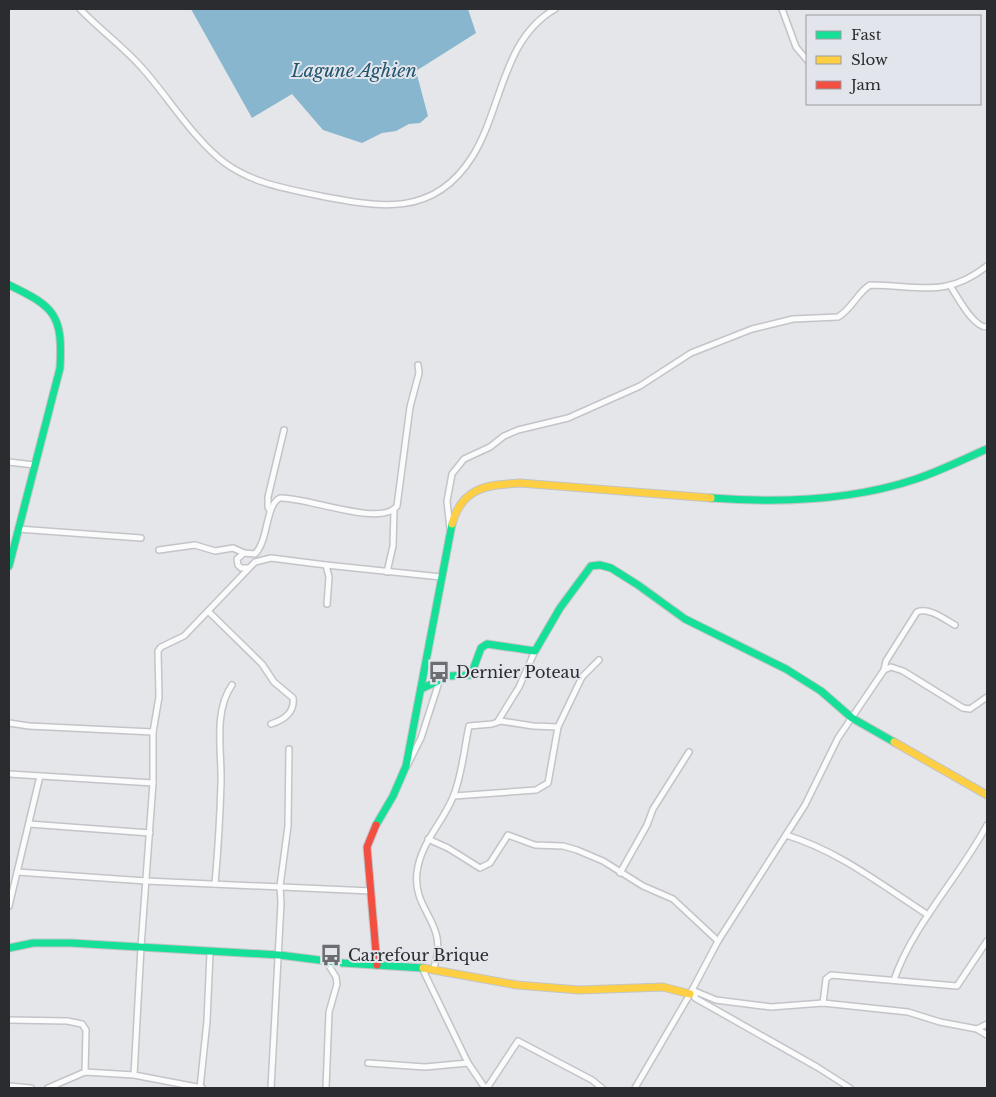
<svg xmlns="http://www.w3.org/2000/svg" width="996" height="1097" viewBox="0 0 996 1097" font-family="'Libre Baskerville',serif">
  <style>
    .water { fill: #87b6ce }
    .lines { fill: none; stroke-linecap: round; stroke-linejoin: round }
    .street-casing { stroke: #c3c4c7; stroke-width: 8 }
    .fast-casing { stroke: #c3c4c7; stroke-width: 9 }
    .slow-casing { stroke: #c3c4c7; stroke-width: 9 }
    .jam-casing { stroke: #c3c4c7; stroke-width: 9 }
    .street { stroke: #fbfbfc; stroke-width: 5 }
    .fast { stroke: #16e098; stroke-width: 7 }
    .slow { stroke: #ffcf43; stroke-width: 7 }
    .jam { stroke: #f24e42; stroke-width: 7 }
    .labels { text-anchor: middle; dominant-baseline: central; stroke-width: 4; stroke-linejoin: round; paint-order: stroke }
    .poi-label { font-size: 16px; fill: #2b2c2f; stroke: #e2e5ec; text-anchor: start }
    .water-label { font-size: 18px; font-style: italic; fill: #22556e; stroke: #e2e5ec }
  </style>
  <rect width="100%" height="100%" fill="#e4e6ea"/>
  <!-- water -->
  <polygon class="water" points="191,9 468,9 476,33 416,71 428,116 420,123 409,124 396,131 382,133 362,143 323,130 292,94 252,118"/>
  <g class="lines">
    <!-- street casing -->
    <g class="street-casing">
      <g id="street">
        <path d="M80,9C100,30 124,47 143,69C168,97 195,141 225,163C253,183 283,188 316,195C377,207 433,219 472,157C502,110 502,39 555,9"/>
        <polyline points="782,9 796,47 807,60"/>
        <path d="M951,287C958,298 974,328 987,327"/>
        <polyline points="9,462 34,465"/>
        <polyline points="270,511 268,507 268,497 284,430"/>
        <polyline points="18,529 141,538"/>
        <path d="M450,529L447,501L452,474L464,459L490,447L504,436L518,430L568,418L640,386L691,353L752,329L793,319L838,317C852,309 857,293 870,285C919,285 945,299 987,266"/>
        <path d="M159,550L195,545L215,551L233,548L244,553L255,554C269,540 265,505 280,498C304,496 381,528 397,506L410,407L419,373L418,365"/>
        <polyline points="244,553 237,559 238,565 241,568 248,568"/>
        <polyline points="326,565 441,577"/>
        <polyline points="387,572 393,546 394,511"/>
        <path d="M209,612L262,664L274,682L293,698C295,712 284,720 271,724"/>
        <polyline points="884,670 891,667 903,671 963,708 970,709 987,697"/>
        <polyline points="498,721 519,687 535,651"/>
        <polyline points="9,723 29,726 153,732"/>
        <polyline points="407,766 421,738 440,679"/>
        <polyline points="9,774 153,783"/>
        <polyline points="454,796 536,790 548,783 558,727 582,677 599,660"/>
        <polyline points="29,824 150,833"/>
        <path d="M786,835C839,851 883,886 928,915"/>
        <polyline points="428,839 448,848 480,868 490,863 508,835 535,845 563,846 577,850 603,861 643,886 673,899 718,941"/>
        <polyline points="17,872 146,881 371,891"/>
        <polyline points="620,873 647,825 653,809 689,752"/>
        <path d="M215,884C218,850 220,817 221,783C222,752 213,712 232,685"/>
        <polyline points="9,906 40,776"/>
        <polyline points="422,968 468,1063 485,1088"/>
        <path d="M433,970C451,922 412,913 417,872C421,842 442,824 453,797C462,776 464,749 469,726L492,724L501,721L533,726L558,727"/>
        <path d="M894,980C912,926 960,876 987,825"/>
        <polyline points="692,990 716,1000 771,1007 823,1003 908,1012 940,1022 977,1029 987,1035"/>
        <polyline points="697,993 694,995 695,998 817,1067 850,1088"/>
        <polyline points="823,1003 826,979 831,975 957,986 987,941"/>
        <polyline points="9,1020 67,1021 82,1024 86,1030 85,1072"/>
        <polyline points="977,1029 987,1024"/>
        <polyline points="368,1063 425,1067 468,1063"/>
        <polyline points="134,1075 141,947 153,783 153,732 159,697 158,651 161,647 184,636 255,562 271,558 326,565 329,577 327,604"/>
        <polyline points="9,1086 31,1088"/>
        <polyline points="48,1088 85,1072 134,1075 202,1088"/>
        <polyline points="200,1088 207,1021 210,953"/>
        <polyline points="271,1088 281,903 280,886 288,826 289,749"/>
        <polyline points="326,1088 329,1012 337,984 336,977 326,961"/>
        <polyline points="487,1088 518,1041 592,1080 602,1088"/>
        <path d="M635,1088L690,994L718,941L805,805L838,738L884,670L886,661L917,612C929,607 944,619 955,625"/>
      </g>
    </g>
    <!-- fast casing -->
    <g class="fast-casing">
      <g id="fast">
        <path d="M9,285C55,307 63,315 60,368L9,566"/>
        <path d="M711,498C778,503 851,501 916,479C940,471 964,459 987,449"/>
        <polyline points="421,689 448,676 471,675 481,648 487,644 535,651 560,608 591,566 600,565 611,568 638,585 685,619 786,669 821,691 852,718 894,742"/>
        <polyline points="376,825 393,796 406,766 452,524"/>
        <polyline points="9,948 33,943 71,943 279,955 343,963 423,968"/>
      </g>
    </g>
    <!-- slow casing -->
    <g class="slow-casing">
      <g id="slow">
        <path d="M452,524C462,487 487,485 520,483L711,498"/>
        <polyline points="894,742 987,795"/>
        <polyline points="423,968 517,985 579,990 663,987 690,994"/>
      </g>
    </g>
    <!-- jam casing -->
    <g class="jam-casing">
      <polyline id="jam" points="376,825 367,847 377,965"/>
    </g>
    <!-- street -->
    <use href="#street" class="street"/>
    <!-- fast -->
    <use href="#fast" class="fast"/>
    <!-- slow -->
    <use href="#slow" class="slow"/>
    <!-- jam -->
    <use href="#jam" class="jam"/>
  </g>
  <!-- icons -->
  <defs>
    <g id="bus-bare" transform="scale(1.725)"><path d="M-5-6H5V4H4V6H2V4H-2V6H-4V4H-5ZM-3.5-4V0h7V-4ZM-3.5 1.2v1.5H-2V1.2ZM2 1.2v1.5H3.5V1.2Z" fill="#6c6d70" stroke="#e2e5ec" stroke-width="2.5" paint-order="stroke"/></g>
  </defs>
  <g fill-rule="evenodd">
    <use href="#bus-bare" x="439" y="672"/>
    <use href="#bus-bare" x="331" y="955"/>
  </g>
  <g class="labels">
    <!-- poi labels -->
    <g class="poi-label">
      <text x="456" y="672">Dernier Poteau</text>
      <text x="348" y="955">Carrefour Brique</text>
    </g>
    <!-- water labels -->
    <g class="water-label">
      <text x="354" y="71">Lagune Aghien</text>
    </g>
  </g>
  <!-- border -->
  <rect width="996" height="1097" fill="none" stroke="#2b2c2f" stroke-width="20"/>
  <!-- legend -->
  <rect x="806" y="15" width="175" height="90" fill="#e2e5ec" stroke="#999ba0"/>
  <rect x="816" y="31" width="25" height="8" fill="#16e098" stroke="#999ba0"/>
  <text x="851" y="40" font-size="15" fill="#2b2c2f">Fast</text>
  <rect x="816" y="56" width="25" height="8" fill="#ffcf43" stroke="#999ba0"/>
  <text x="851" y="65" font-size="15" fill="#2b2c2f">Slow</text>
  <rect x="816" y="81" width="25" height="8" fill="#f24e42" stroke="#999ba0"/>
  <text x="851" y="90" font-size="15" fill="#2b2c2f">Jam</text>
</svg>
